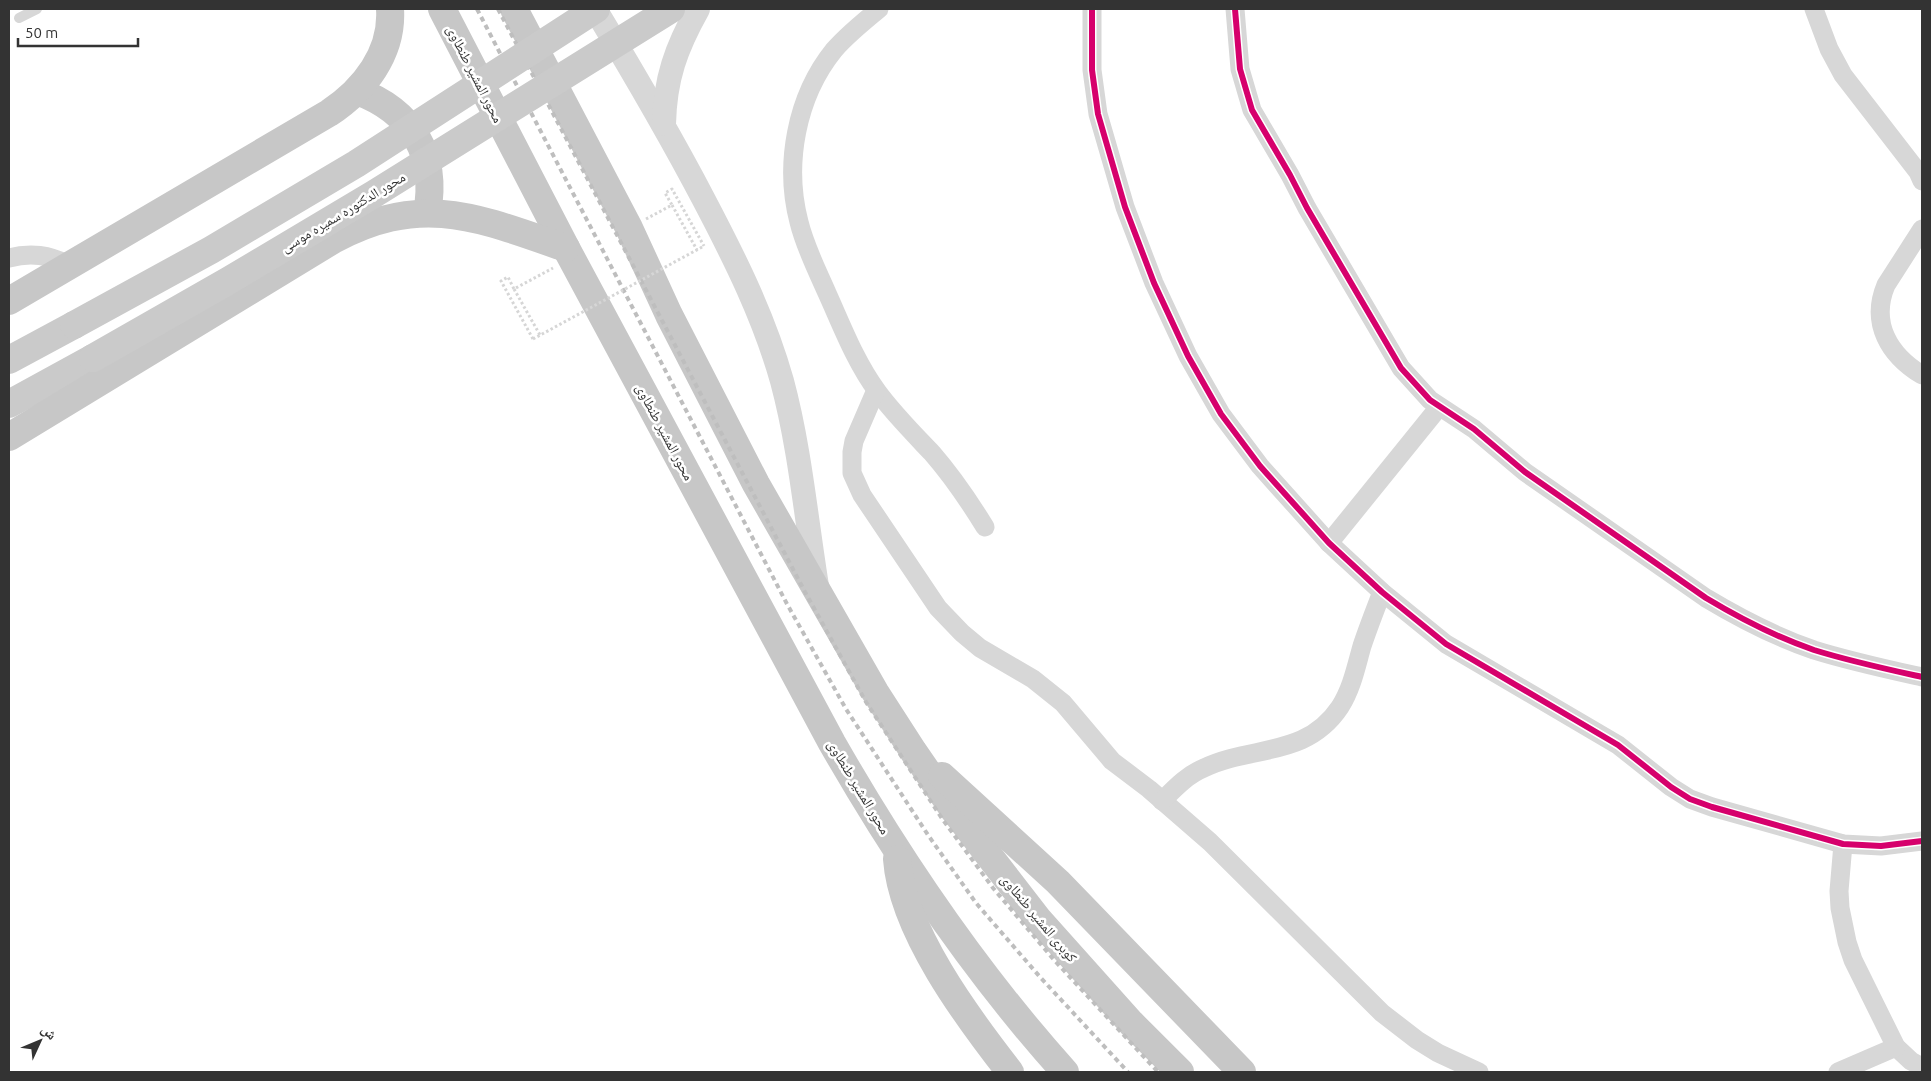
<svg xmlns="http://www.w3.org/2000/svg" width="1931" height="1081" viewBox="0 0 1931 1081" font-family="Ubuntu,'Noto Naskh Arabic',sans-serif">
  <style>
    .lines { fill: none; stroke-linecap: round; stroke-linejoin: round }
    .path { stroke: #d6d6d6; stroke-width: 3; stroke-dasharray: 2.5 2.5; stroke-linecap: butt }
    .service { stroke: #d7d7d7; stroke-width: 10 }
    .minor { stroke: #d7d7d7; stroke-width: 19 }
    .tertiary { stroke: #d7d7d7; stroke-width: 24 }
    .primary { stroke: #cacaca; stroke-width: 28 }
    .trunk { stroke: #c7c7c7; stroke-width: 28 }
    .rail { stroke: #bebebe; stroke-width: 4; stroke-dasharray: 5 4; stroke-linecap: butt }
    .path-bridge { stroke: #d6d6d6; stroke-width: 3; stroke-dasharray: 2.5 2.5; stroke-linecap: butt }
    .primary-bridge { stroke: #cacaca; stroke-width: 28 }
    .cycleway-casing { stroke: #fff; stroke-width: 9 }
    .cycleway { stroke: #d6006c; stroke-width: 6 }
    .labels { text-anchor: middle; dominant-baseline: central; stroke-width: 5; stroke-linejoin: round; paint-order: stroke }
    .street-label { font-size: 14px; fill: #333; stroke: #fff }
  </style>
  <rect width="100%" height="100%" fill="#fff"/>
  <g class="lines">
    <!-- path -->
    <g class="path">
      <polyline points="672,205 697,250"/>
      <polyline points="646,219 672,205 665,193 672,189 704,246"/>
      <polyline points="514,289 540,335"/>
      <polyline points="533,339 501,281 508,277 514,289 553,268"/>
    </g>
    <!-- service -->
    <polyline class="service" points="19,18 37,9"/>
    <!-- minor -->
    <g class="minor">
      <path d="M879,9C863,22 847,35 834,50C796,97 784,165 799,222C805,247 817,270 827,293C842,326 855,361 877,391C893,413 913,433 932,453C952,476 969,501 985,527"/>
      <polyline points="1092,9 1092,70 1098,114 1125,207 1154,283 1188,356 1221,414 1260,466 1329,543 1382,592 1446,644 1618,745 1671,787 1690,799 1712,807 1843,844 1881,846 1922,841"/>
      <path d="M1235,9L1240,69L1252,110L1290,175L1307,208L1401,368L1430,400L1474,429L1525,472L1706,598C1741,619 1776,637 1814,650C1849,661 1886,669 1922,677"/>
      <polyline points="1814,9 1829,49 1843,75 1918,172 1922,181"/>
      <path d="M1922,229L1886,285C1870,323 1889,355 1922,375"/>
      <path d="M9,258C31,252 49,255 69,265"/>
      <polyline points="876,390 854,441 852,452 852,473 862,495 938,608 962,633 980,648 1033,679 1063,703 1112,761 1149,789 1210,842 1382,1013 1417,1040 1438,1053 1479,1072"/>
      <polyline points="1329,543 1439,407"/>
      <path d="M1162,801C1175,788 1187,775 1204,768C1252,745 1306,758 1340,707C1352,688 1356,667 1362,646C1368,628 1375,610 1382,592"/>
      <polyline points="1843,844 1839,891 1840,908 1847,942 1853,960 1896,1047 1911,1061 1922,1067"/>
      <polyline points="1838,1072 1896,1047"/>
    </g>
    <!-- tertiary -->
    <g class="tertiary">
      <path d="M595,9C633,72 670,135 704,200C735,259 764,317 782,381C800,448 806,518 817,586"/>
      <path d="M664,124C665,79 676,48 698,9"/>
    </g>
    <!-- primary -->
    <g class="primary">
      <polyline points="9,360 74,325"/>
      <polyline points="9,404 93,358"/>
    </g>
    <!-- trunk -->
    <g class="trunk">
      <path d="M442,9L566,248L832,743C899,860 975,972 1065,1072"/>
      <polyline points="514,9 629,228 669,315 756,484 875,692 913,751 953,809 1038,919 1131,1023 1180,1072"/>
      <path d="M357,91C412,111 438,155 427,213"/>
      <path d="M9,301L329,113C364,90 393,53 390,9"/>
      <path d="M9,437L333,240C422,192 479,218 566,248"/>
      <polyline points="942,776 1058,882 1242,1072"/>
      <path d="M897,859C902,930 967,1017 1010,1072"/>
    </g>
    <!-- rail -->
    <g class="rail">
      <polyline points="477,9 787,604 846,709 928,835 976,903 1040,977 1128,1072"/>
      <polyline points="498,9 805,592 866,702 943,820 993,888 1055,961 1158,1072"/>
    </g>
    <!-- path-bridge -->
    <polyline class="path-bridge" points="533,339 704,246"/>
    <!-- primary-bridge -->
    <g class="primary-bridge">
      <polyline points="74,325 211,250 356,164 596,9"/>
      <polyline points="93,358 228,281 374,194 671,9"/>
    </g>
    <!-- cycleway casing -->
    <g class="cycleway-casing">
      <g id="cycleway">
        <polyline points="1092,9 1092,70 1098,114 1125,207 1154,283 1188,356 1221,414 1260,466 1329,543 1382,592 1446,644 1618,745 1671,787 1690,799 1712,807 1843,844 1881,846 1922,841"/>
        <path d="M1235,9L1240,69L1252,110L1290,175L1307,208L1401,368L1430,400L1474,429L1525,472L1706,598C1741,619 1776,637 1814,650C1849,661 1886,669 1922,677"/>
      </g>
    </g>
    <!-- cycleway -->
    <use href="#cycleway" class="cycleway"/>
  </g>
  <g class="labels">
    <!-- street labels -->
    <g class="street-label">
      <text transform="translate(475 74) rotate(63)">محور المشير طنطاوى</text>
      <text transform="translate(343 212) rotate(-31)">محور الدكتوره سميره موسى</text>
      <text transform="translate(665 432) rotate(62)">محور المشير طنطاوى</text>
      <text transform="translate(859 787) rotate(59)">محور المشير طنطاوى</text>
      <text transform="translate(1039 918) rotate(50)">كوبرى المشير طنطاوى</text>
    </g>
  </g>
  <!-- border -->
  <rect width="1931" height="1081" fill="none" stroke="#333333" stroke-width="20"/>
  <!-- north arrow -->
  <g transform="translate(40 1041) rotate(46)" stroke="#ffffff" stroke-width="4" paint-order="stroke">
  <path d="M0-4L9 19L0 12L-9 19Z" fill="#333333"/>
  <text y="-8" font-size="14" font-weight="bold" text-anchor="middle" fill="#333333">ش</text>
  </g>
  <!-- scale -->
  <path d="M18 38v8h120v-8" fill="none" stroke="#333333" stroke-width="2.5"/>
  <text x="25" y="38" font-size="15" fill="#333333" stroke="#ffffff" stroke-width="4" paint-order="stroke">50 m</text>
</svg>
